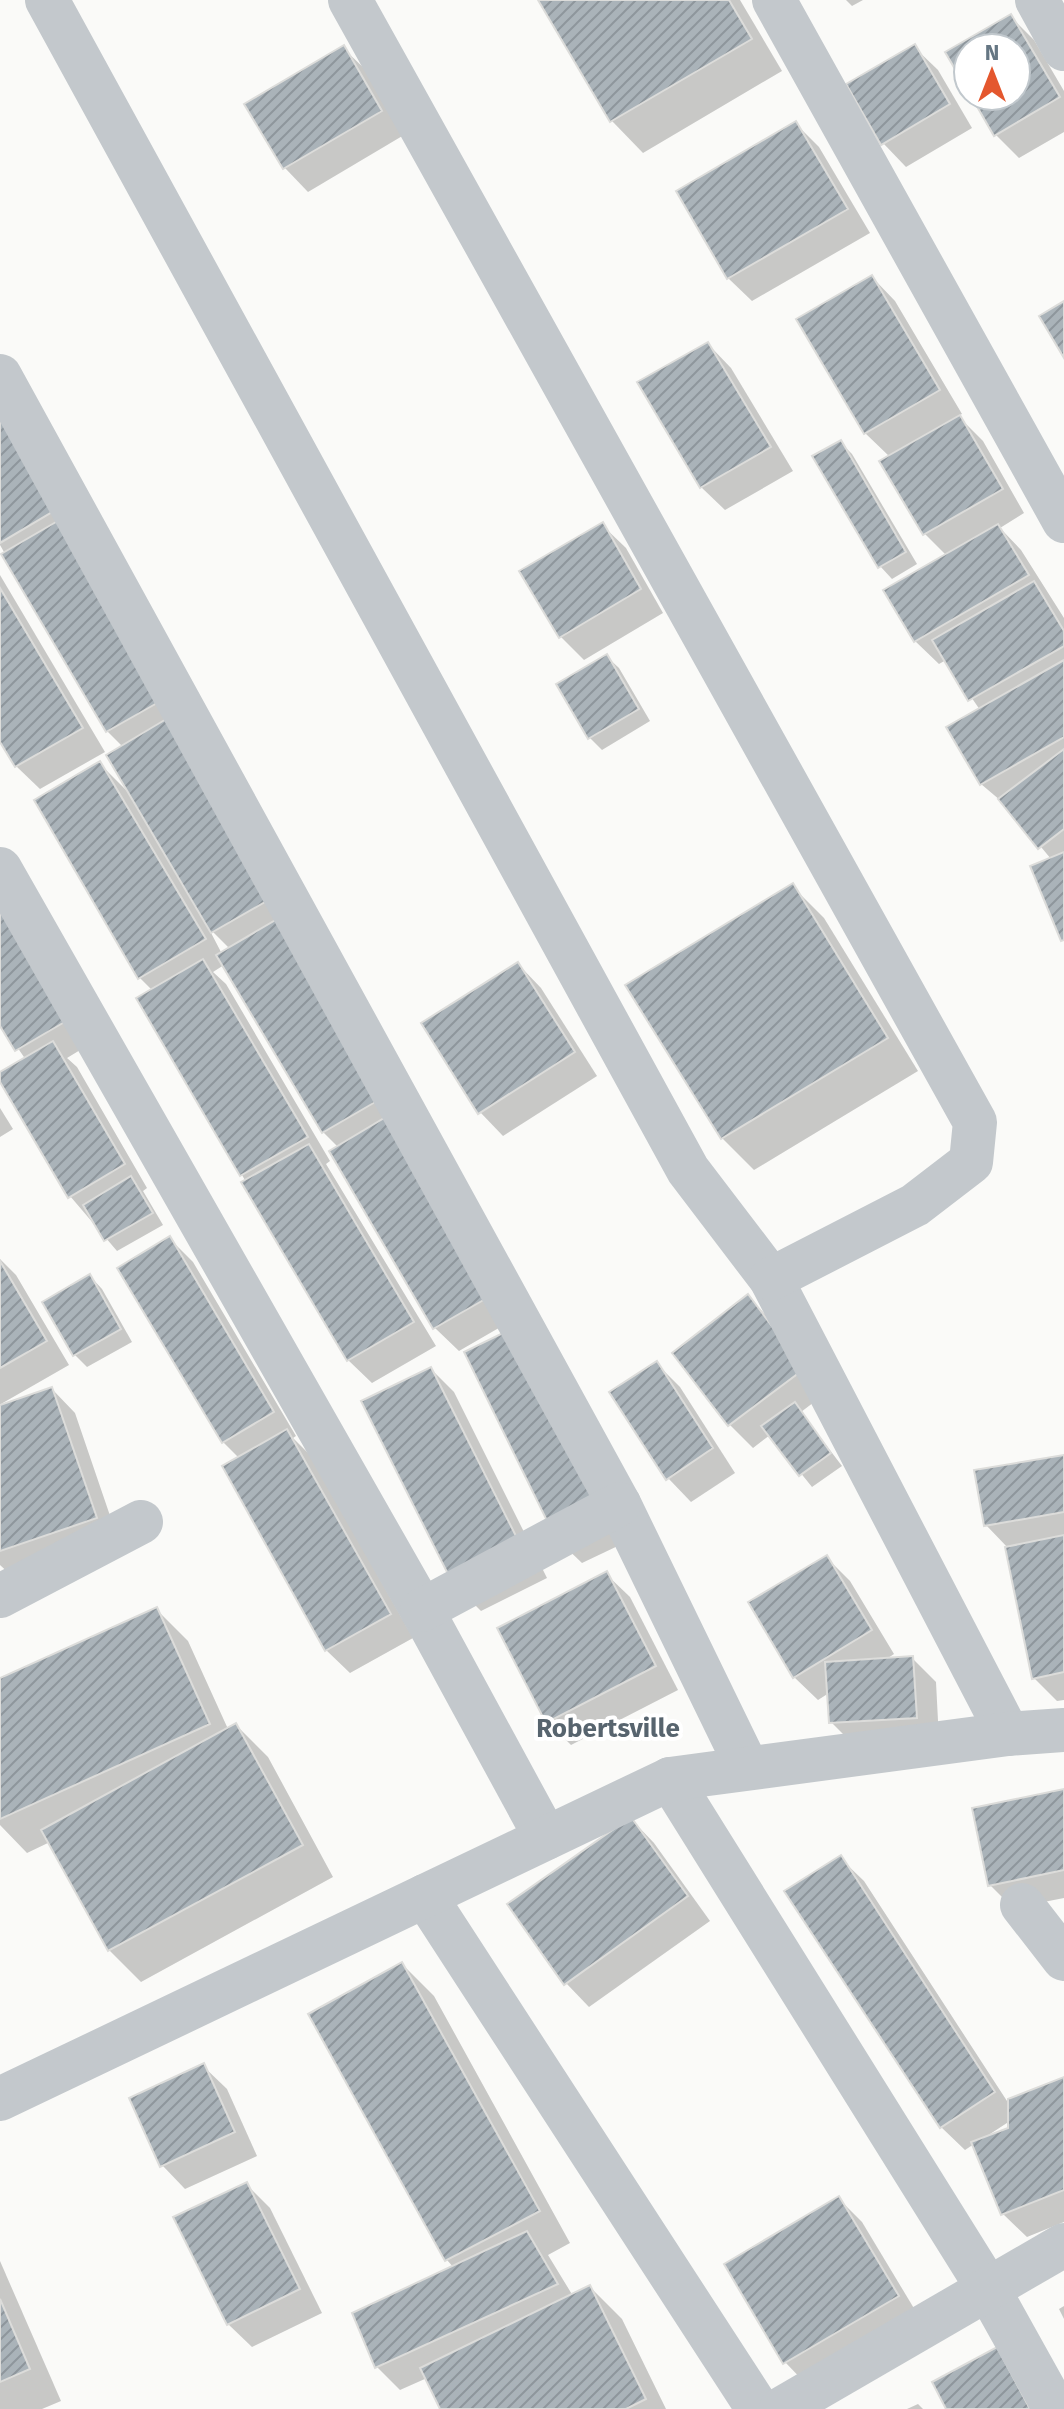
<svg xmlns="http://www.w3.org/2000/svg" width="1064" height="2409" viewBox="0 0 1064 2409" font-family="'Fira Sans',sans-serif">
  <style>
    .shadow { fill: #0003; fill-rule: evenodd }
    .building { fill: url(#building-hatch); stroke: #dcdcda; stroke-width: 2 }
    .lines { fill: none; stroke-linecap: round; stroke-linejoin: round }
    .street { stroke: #c3c8cc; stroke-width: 44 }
    .labels { text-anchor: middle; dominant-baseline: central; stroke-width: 8; stroke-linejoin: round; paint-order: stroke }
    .neighbourhood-label { font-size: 26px; font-weight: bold; fill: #57646e; stroke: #fff }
  </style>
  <defs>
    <pattern id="building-hatch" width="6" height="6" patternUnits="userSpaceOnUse" patternTransform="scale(2)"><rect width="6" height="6" fill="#aab3b9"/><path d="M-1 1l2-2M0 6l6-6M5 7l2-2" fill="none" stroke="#8e969c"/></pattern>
  </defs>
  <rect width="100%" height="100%" fill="#fafaf8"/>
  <!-- shadow -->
  <g class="shadow">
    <polygon points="540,0 740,0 782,71 643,153 612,121"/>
    <polygon points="846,0 863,0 852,6"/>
    <polygon points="1011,17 1034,40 1064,91 1064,132 1019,158 996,135 973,96 1016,96 1016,48 968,48 968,87 948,53"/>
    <polygon points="914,47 938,70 972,128 906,167 883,143"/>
    <polygon points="343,48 367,71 404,135 308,192 285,168 247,104"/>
    <polygon points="795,123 819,147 870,233 752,301 728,278"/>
    <polygon points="872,277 895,301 962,414 958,416 983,441 1024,513 1000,528 1021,550 1064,618 1064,941 1051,859 1007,806 981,784 980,710 946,660 939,664 915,641 947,556 925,534 882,462 890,457 865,433"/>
    <polygon points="708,344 731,368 793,471 725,510 701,487"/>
    <path d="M0,383L523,1314L459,1351L435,1328L339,1148L323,1132L224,965L213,972L226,984L330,1161L326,1164L436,1346L372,1383L348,1360L242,1175L153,991L140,978L100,764L128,792L123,747L107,731L0,545ZM208,927L230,949L222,954Z"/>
    <polygon points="840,442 852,454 917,564 892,579 880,566"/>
    <polygon points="602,525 626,548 663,613 584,660 560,636"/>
    <polygon points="0,575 105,752 40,789 16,766 0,738"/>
    <polygon points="606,656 619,668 650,721 602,750 590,738"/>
    <polygon points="792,886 824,918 918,1071 754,1170 722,1138"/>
    <polygon points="0,891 90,1044 67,1058 77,1067 147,1188 143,1191 163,1225 117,1251 70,1196 0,1078 26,1060 0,1022"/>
    <polygon points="518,964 541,988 597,1076 503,1136 480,1112"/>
    <polygon points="0,1108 13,1129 0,1137"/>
    <polygon points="170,1239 193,1262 296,1436 293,1438 310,1455 413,1638 350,1673 326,1650 239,1458 223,1442"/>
    <polygon points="0,1259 16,1275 69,1365 1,1404 52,1389 75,1413 119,1542 13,1577 0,1565"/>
    <polygon points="90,1276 102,1289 132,1342 87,1367 75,1355"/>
    <polygon points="748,1297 771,1320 826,1393 801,1412 842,1466 812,1487 770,1435 753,1448 729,1424"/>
    <polygon points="529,1323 643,1534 582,1563 558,1540"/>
    <polygon points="657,1364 680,1387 735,1473 691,1502 668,1478"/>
    <polygon points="431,1369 454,1392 547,1578 481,1611 457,1587"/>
    <polygon points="1064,1457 1064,1700 1057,1701 1034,1678 1009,1549 986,1525"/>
    <polygon points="827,1558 850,1581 894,1654 885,1660 912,1658 936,1682 939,1740 855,1746 831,1722 829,1693 818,1700 794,1677"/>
    <polygon points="606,1574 630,1597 678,1690 571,1745 548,1722"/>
    <polygon points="156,1609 188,1641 228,1729 236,1725 268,1757 333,1877 141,1982 109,1950 50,1842 27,1853 0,1825 0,1680"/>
    <polygon points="1064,1791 1064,1898 1013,1908 990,1885"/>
    <polygon points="631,1819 654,1843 710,1921 589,2007 566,1983"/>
    <path d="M840,1858L864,1881L1007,2101L1064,2079V2222L1027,2237L1003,2214L974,2144L965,2150L941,2127ZM1010,2121V2129L988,2138L987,2136Z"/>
    <polygon points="402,1964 434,1996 570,2243 548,2255 573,2296 590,2287 622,2319 666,2409 442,2409 427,2378 400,2390 377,2367 454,2268 447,2260"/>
    <polygon points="203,2066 227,2089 257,2156 185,2189 162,2165"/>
    <polygon points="246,2184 270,2208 322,2313 252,2347 228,2324"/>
    <polygon points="838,2198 862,2222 921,2320 808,2386 785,2362"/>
    <polygon points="0,2261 61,2401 42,2409 0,2409"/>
    <polygon points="1064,2306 1064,2319 1059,2309"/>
    <polygon points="918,2404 923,2409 907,2409"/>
  </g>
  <!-- building -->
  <g class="building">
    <polygon points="538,0 729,0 752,39 610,122"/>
    <polygon points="1011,14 1060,97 994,136 971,96 1016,96 1016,48 968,48 968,91 945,52"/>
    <polygon points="915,44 950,104 881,145 846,84"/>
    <polygon points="344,45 382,111 283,169 244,104"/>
    <polygon points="796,121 848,209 727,279 676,191"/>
    <polygon points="872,275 940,390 864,434 796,319"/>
    <polygon points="1064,301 1064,358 1039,316"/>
    <polygon points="708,342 771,447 700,488 637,382"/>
    <polygon points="0,397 64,505 0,543"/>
    <polygon points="960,415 1003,489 923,535 879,461"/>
    <polygon points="841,440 906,552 878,568 812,456"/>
    <polygon points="68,515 173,694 106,732 1,554"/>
    <polygon points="603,522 641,589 559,638 519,571"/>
    <polygon points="998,524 1029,575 914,642 883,590"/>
    <polygon points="1034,581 1064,631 1064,646 968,701 932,640"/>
    <polygon points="0,588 83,728 15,767 0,742"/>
    <polygon points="607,654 639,709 588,739 556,684"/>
    <polygon points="1064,660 1064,737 980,785 946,727"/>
    <polygon points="173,715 279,894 211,933 106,755"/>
    <polygon points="1064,749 1064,829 1038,849 998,799"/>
    <polygon points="100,761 206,939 138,979 34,800"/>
    <polygon points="1064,852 1064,940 1061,941 1030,866"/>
    <polygon points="793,883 888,1038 721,1139 625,985"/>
    <polygon points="0,904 68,1020 15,1051 0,1026"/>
    <polygon points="284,915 389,1094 322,1133 216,955"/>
    <polygon points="203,959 308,1137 240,1176 136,998"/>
    <polygon points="518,962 575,1052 478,1114 421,1023"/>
    <polygon points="53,1041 125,1164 68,1198 0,1082 0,1072"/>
    <polygon points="396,1111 501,1290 433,1329 329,1151"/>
    <polygon points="309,1144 414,1322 347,1361 241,1182"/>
    <polygon points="131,1176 153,1213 104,1241 83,1205"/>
    <polygon points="170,1236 274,1412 222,1443 117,1268"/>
    <polygon points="0,1261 47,1341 0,1368"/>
    <polygon points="90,1274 121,1329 73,1356 42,1302"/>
    <polygon points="748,1294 804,1369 728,1426 672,1353"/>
    <polygon points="530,1320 621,1510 557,1541 464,1352"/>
    <polygon points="657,1361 713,1448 666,1480 609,1392"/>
    <polygon points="431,1367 525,1554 455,1588 361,1401"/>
    <polygon points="52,1387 97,1518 0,1551 0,1405"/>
    <polygon points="795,1402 831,1453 799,1476 761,1426"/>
    <polygon points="287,1429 391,1614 325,1651 222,1466"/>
    <polygon points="1064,1455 1064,1512 984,1526 974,1470"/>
    <polygon points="1064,1535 1064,1672 1032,1679 1005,1547"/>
    <polygon points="827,1555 872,1630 793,1678 748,1602"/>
    <polygon points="607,1571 656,1666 546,1723 497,1628"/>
    <polygon points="157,1607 210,1724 0,1819 0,1678"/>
    <polygon points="913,1656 917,1718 829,1723 825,1662"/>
    <polygon points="236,1723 303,1845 108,1951 41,1830"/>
    <polygon points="1064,1789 1064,1870 988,1886 972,1808"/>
    <polygon points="631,1817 688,1896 564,1985 507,1904"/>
    <polygon points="841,1855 995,2092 940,2128 784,1891"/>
    <polygon points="402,1962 540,2211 445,2261 308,2014"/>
    <polygon points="204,2063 235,2132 160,2167 129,2098"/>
    <polygon points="1064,2077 1064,2190 1001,2215 971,2142 1008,2128 1008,2099"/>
    <polygon points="247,2182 300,2289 227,2325 173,2217"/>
    <polygon points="839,2196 899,2296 783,2364 724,2264"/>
    <polygon points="527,2231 558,2284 375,2368 352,2313"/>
    <polygon points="590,2285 646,2399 626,2409 440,2409 420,2368"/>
    <polygon points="0,2299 30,2369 0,2382"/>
    <polygon points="997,2347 1030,2409 946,2409 932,2382"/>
  </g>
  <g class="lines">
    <!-- street -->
    <g class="street">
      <polyline points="47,0 688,1170 771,1279 1008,1734"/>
      <polyline points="350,0 975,1122 971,1162 915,1205 771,1279"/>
      <polyline points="774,0 1064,521"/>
      <polyline points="1037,0 1064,49"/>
      <polyline points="0,376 619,1504 747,1767"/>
      <polyline points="0,869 422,1610 546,1838"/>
      <polyline points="0,1596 141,1522"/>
      <polyline points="422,1610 619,1504"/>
      <polyline points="670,1779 987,2287 1055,2409"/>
      <polyline points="425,1896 758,2409"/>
      <polyline points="1022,1905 1064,1959"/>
      <polyline points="0,2099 670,1779 1008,1734 1064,1730"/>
      <polyline points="781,2409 1064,2245"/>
    </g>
  </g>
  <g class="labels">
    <!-- neighbourhood labels -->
    <g class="neighbourhood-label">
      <text x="608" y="1728">Robertsville</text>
    </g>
  </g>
  <!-- north arrow -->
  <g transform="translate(992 72)"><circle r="38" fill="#ffffff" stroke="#c1c8cd" stroke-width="2"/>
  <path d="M0-6L14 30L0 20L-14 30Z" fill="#e4572e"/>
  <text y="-12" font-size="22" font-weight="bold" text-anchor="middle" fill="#657683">N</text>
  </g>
</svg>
